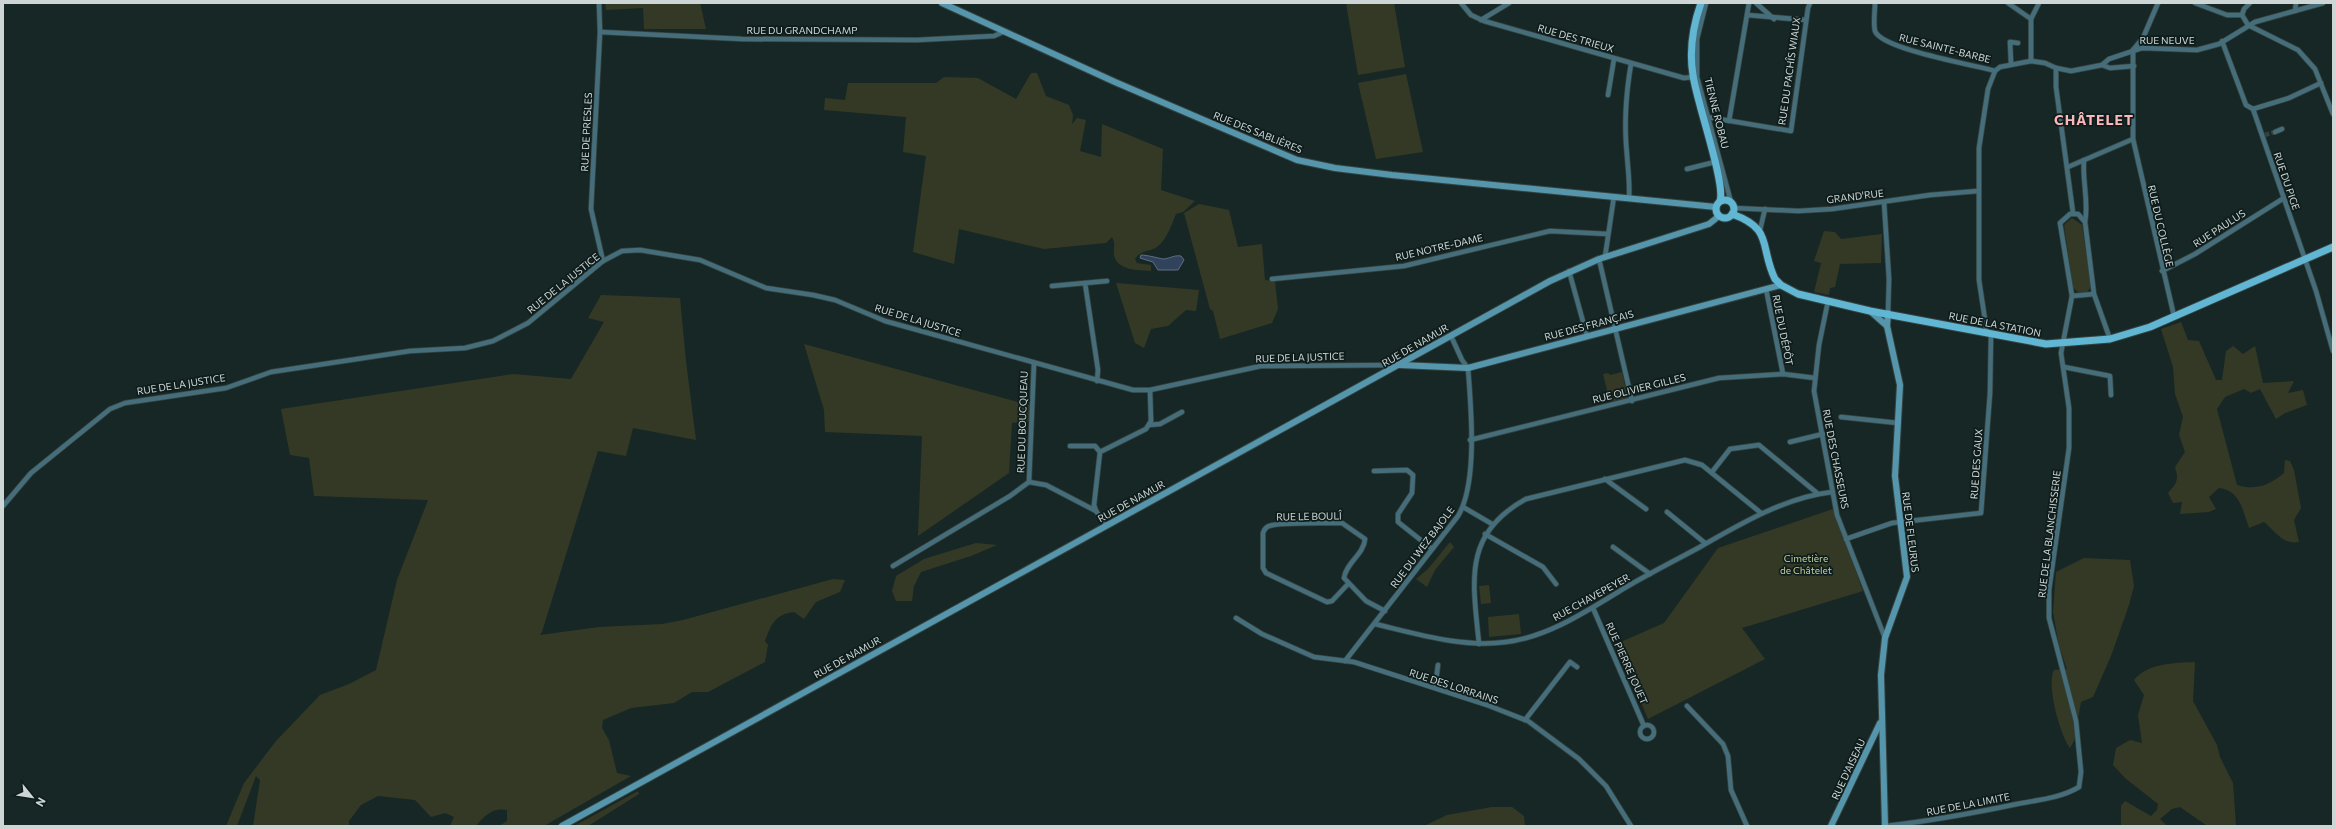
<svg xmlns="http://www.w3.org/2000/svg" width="2336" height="829" viewBox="0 0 2336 829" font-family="Commissioner,sans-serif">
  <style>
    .green { fill: #343926 }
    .water { fill: #31435c; stroke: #606f80 }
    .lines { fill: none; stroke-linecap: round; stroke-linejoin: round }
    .street-tunnel { stroke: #32413f; stroke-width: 4.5; stroke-dasharray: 4.5 2; stroke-linecap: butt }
    .street-casing { stroke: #344341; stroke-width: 6 }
    .secondary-casing { stroke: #344341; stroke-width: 8 }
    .primary-casing { stroke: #344341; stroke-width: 9 }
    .street { stroke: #466d7a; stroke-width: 4.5 }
    .secondary { stroke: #5596ac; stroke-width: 6 }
    .primary { stroke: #61b6d3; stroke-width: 7 }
    .labels { text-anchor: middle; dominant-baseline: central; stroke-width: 3.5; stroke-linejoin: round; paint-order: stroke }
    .street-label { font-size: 10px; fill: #cdd6d5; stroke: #0e1d1c }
    .park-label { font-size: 10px; fill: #c3d198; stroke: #0e1d1c }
    .district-label { font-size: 14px; font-weight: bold; letter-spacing: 1px; fill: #fcb7ba; stroke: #0e1d1c }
  </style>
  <rect width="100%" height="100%" fill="#172725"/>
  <!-- green -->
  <g class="green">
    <polygon points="605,3 700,3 706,29 644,29 643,8 606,10"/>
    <polygon points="1346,3 1394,3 1405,67 1358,75"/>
    <path d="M1031,73H1037L1046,96L1069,105L1073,115L1072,124L1077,118L1086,120L1080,151L1101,157L1102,124L1163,149L1161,190L1195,201L1183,212L1176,214C1172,224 1166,241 1157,247C1149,252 1141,250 1135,259L1137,263L1151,265V271C1139,270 1117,271 1114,255C1113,248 1116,244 1112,237L1106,243L1044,249L959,229L954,264L913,252L926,156L903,152L906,117L824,110L825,98L845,100L848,83H936L944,77L978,78L1016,99Z"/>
    <polygon points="1406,74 1423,152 1376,159 1358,83"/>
    <polygon points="1199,204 1229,210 1238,247 1262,244 1265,280 1275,281 1278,309 1272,323 1220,339 1213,311 1210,309 1184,213"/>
    <polygon points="2072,218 2082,225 2091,287 2087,292 2080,293 2073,288 2064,225"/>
    <polygon points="1824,231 1835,232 1841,239 1882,234 1881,263 1840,264 1835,287 1830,288 1829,295 1814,292 1821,263 1814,261"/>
    <polygon points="1116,283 1199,290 1196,311 1186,310 1168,326 1151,329 1144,348 1135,343"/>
    <path d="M601,295L680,298L686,361L696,440L633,428L626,456L598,451L542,632L540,635L599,627L662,624L683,620L833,579L845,580L840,592L816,602L804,619L794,612C775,614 771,625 765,641L768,645L765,662L708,692H692L674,703L631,708L603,720L602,728L609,740L617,773L631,776L544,826H499L507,821V810C493,807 484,816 476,826H450L454,817L445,813L431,817L415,800L378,796L361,805L349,821V826H253L260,780L256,776L237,826H226L244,783L276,741L320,695L349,684L376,670L397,580L428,500L314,496L309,458L290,455L281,409L513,374L571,379L604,322L588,318Z"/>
    <path d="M2181,322L2188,340L2199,341L2216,380H2222L2226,351L2233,346L2243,354L2255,346L2263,383L2294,381L2288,393L2303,390L2307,405L2285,413L2276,419L2260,389L2251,393L2244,389L2225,397L2217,409L2237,485C2256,491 2269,485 2284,473L2285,460L2290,461L2294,470L2301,508L2294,520L2299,542C2283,545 2276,532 2264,522L2249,528C2243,511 2240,490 2219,488L2209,497L2216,509L2209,512L2180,514L2182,502L2173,503L2168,493C2177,483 2179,480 2175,467L2185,452L2179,435L2183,417L2175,394L2173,367L2161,329Z"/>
    <polygon points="804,344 1029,405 1029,421 1012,423 1009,473 918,536 922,436 825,432 824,410"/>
    <polygon points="1622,372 1628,398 1610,402 1603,374 1608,373 1610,375"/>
    <polygon points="1833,509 1863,591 1742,628 1765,659 1648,719 1616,644 1664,623 1718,548"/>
    <polygon points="1450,542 1454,547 1435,570 1427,587 1416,579 1428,569"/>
    <polygon points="976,543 997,545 971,556 921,572 914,586 912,601 896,601 892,591 896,576 924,559"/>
    <path d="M2084,558L2130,560L2134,586L2129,605L2111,656L2093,697L2081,702L2074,741L2070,748C2060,735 2046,684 2054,670L2067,669L2059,646L2053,612L2056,572Z"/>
    <polygon points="1489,585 1491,603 1481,604 1479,586"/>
    <polygon points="1519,614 1521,634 1489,637 1488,617"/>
    <path d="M2195,662L2193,701L2217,745L2220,757L2233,783L2236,826L2206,825L2180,807L2172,809L2160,819L2167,826H2121V806L2125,801L2151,816L2157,810L2158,804L2125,778L2113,765L2116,748L2130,740L2142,743L2138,715L2144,695L2134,680C2148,663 2174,663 2195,662Z"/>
    <polygon points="638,791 639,794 588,826 574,826"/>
    <polygon points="1492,807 1512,807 1524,816 1525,826 1424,826 1447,815"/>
  </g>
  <!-- water -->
  <path class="water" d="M1141,255C1148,255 1161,259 1164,259C1171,258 1174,255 1181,256L1184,260L1178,270H1158L1153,262L1140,258Z"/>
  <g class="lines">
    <!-- street-tunnel -->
    <polyline class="street-tunnel" points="2265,135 2275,132"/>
    <!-- street casing -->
    <g class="street-casing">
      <g id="street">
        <polyline points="599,3 600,32 591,209 603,261"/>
        <polyline points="1461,3 1471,15 1484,21 1684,78 1693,77"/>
        <polyline points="1706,3 1697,39 1697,77 1731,202"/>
        <polyline points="1756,3 1774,19"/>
        <path d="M1875,3C1875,11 1873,23 1875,31C1881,49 1974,65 1995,71"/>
        <polyline points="2008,3 2031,19 2031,61"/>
        <polyline points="2195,3 2227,15 2242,15"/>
        <polyline points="2295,11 2296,3"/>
        <polyline points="1747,15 1806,20"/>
        <polyline points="2031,19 2039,3"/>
        <polyline points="1481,20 1509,3"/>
        <polyline points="2248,25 2298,50 2315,69 2333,114"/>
        <polyline points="2248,25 2242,15 2244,9 2250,3"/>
        <polyline points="600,32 742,39 917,40 994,36 1003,32"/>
        <polyline points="2222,41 2246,105 2253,109"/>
        <polyline points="2133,50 2133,139 2174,316"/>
        <polyline points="2133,50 2143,38 2158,3"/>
        <polyline points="2011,63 2010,42 2018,43"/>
        <polyline points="2102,65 2110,68 2134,66"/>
        <polyline points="2056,68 2056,87 2073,213"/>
        <polyline points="1608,95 1614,59"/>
        <polyline points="2253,109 2316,291 2333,351"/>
        <polyline points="2253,109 2289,98 2321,83"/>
        <polyline points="1707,117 1791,131 1808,8 1810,3"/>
        <polyline points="1729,121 1749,3"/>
        <polyline points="2275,132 2282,129"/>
        <path d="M2084,160C2082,181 2089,201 2085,222"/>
        <polyline points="2068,167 2133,139"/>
        <polyline points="1687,169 1715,162"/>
        <path d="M1629,198C1630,183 1628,170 1627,155C1624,126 1626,93 1631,64"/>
        <polyline points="1884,202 1889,279 1888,313"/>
        <polyline points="1734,208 1798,211 1832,209 1930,195 1978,191"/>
        <polyline points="1760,230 1765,209"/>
        <polyline points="1605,257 1614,196"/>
        <polyline points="1599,259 1632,401"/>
        <polyline points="1569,271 1587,336"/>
        <polyline points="2162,271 2195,254 2284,198"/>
        <polyline points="1272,279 1404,266 1550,231 1608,234"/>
        <polyline points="1085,283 1098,370 1097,381"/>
        <polyline points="1052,286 1107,281"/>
        <polyline points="1766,289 1783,374"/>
        <polyline points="2094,294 2072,296 2060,223 2070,214 2078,214 2085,222 2094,294 2110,339"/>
        <polyline points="1828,301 1819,345 1814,391 1837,515 1885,638"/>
        <polyline points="1987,333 1979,280 1979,148 1988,89 1995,71 2000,67 2031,61 2045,63 2056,68 2071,71 2102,65 2109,59 2142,48 2197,50 2219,44 2255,22 2323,3"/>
        <polyline points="2064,367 2110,376 2111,395"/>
        <polyline points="1841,417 1898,423"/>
        <polyline points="1149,425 1160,424 1182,412"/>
        <polyline points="1470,440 1719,378 1783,374 1815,378"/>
        <polyline points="1790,442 1823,434"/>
        <polyline points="1070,446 1095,446 1100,452"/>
        <polyline points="1374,471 1407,470 1413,475 1412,493 1398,514 1398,522 1432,549"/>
        <polyline points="1712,472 1730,449 1759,445 1817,493"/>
        <polyline points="1605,479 1646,509"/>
        <polyline points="1029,482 1034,363"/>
        <polyline points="1029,482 1046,485 1096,511"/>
        <polyline points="3,506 31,473 110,409 125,403 226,388 271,372 410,351 465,348 493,341 528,323 603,261 622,251 640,250 700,260 766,288 813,295 835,300 885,321 1133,390 1150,390 1261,366 1398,365"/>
        <polyline points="1463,507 1492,524"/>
        <polyline points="1667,512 1705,543"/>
        <polyline points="1107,526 1096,511 1094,505 1100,452 1146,429 1151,421 1150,390"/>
        <polyline points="1485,534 1543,567 1556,584"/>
        <polyline points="1846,539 1892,523 1981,513 1990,393 1991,334"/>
        <polyline points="1613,547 1650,574"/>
        <polyline points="893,566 1010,496 1029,482"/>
        <path d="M1348,584L1332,601L1327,602L1266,573L1263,568V533C1264,530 1266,527 1269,526C1279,522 1328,523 1342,523L1365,539C1364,554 1346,563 1344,578L1366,601L1385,611"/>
        <polyline points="1593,608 1644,726"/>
        <polyline points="1236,618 1262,634 1314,657 1354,662 1487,705 1528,721 1579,759 1606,786 1631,826"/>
        <path d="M1375,624C1417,634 1462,648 1506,642C1548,637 1587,611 1623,589C1648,574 1674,561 1700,547C1740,524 1786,497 1832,492"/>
        <path d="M1479,644C1473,582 1462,534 1526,499L1685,460L1702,465L1761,513"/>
        <path d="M1345,661L1458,516C1478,483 1471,407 1468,368L1462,360L1451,336"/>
        <polyline points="1435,688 1438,665"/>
        <polyline points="1687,706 1723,744 1728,756 1731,790 1747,826"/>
        <polyline points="1525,720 1570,662 1577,667"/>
        <circle cx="1647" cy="732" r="7"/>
        <path d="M1886,826C1930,821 1974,813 2017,804C2038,800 2061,798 2079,787L2081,772L2076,721L2049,618V590L2069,448V408L2061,353L2072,296"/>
      </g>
    </g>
    <!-- secondary casing -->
    <g class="secondary-casing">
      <g id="secondary">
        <polyline points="942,3 1115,82 1297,160 1335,168 1392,175 1716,207"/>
        <polyline points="1870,311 1887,326"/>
        <polyline points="1400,365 1468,368 1781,285"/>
        <polyline points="562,826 1550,281 1599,259 1709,224 1719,216"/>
        <polyline points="1831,826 1880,723"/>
        <polyline points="1885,826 1881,675 1885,638 1907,577 1895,476 1900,385 1887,326 1888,313"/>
      </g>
    </g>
    <!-- primary casing -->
    <g class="primary-casing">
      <g id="primary">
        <path d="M1701,3C1693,26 1689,51 1693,75C1696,100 1726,184 1720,201"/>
        <circle cx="1725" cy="209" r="9"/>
        <path d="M1732,214C1774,229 1759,246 1775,279L1781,285L1798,294L1870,311L2046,344L2110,339L2150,327L2333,247"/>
      </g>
    </g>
    <!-- street -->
    <use href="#street" class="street"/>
    <!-- secondary -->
    <use href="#secondary" class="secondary"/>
    <!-- primary -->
    <use href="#primary" class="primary"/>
  </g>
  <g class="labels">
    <!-- street labels -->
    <g class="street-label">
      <text x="802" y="30">RUE DU GRANDCHAMP</text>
      <text transform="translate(1576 38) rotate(16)">RUE DES TRIEUX</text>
      <text x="2167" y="40">RUE NEUVE</text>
      <text transform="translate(1945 48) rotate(14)">RUE SAINTE-BARBE</text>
      <text transform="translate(1789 71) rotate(-82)">RUE DU PACHÎS WIAUX</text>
      <text transform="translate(1717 113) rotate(76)">TIENNE ROBAU</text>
      <text transform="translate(586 132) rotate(-87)">RUE DE PRESLES</text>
      <text transform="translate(1258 132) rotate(22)">RUE DES SABLIÈRES</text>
      <text transform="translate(2287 181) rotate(71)">RUE DU PIGE</text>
      <text transform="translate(1855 196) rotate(-7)">GRAND'RUE</text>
      <text transform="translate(2161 226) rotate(77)">RUE DU COLLÈGE</text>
      <text transform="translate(2219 228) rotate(-33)">RUE PAULUS</text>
      <text transform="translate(1439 247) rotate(-13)">RUE NOTRE-DAME</text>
      <text transform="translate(563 283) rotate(-39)">RUE DE LA JUSTICE</text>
      <text transform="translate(918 320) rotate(17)">RUE DE LA JUSTICE</text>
      <text transform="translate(1995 324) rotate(11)">RUE DE LA STATION</text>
      <text transform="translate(1589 325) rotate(-15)">RUE DES FRANÇAIS</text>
      <text transform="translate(1783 330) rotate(79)">RUE DU DÉPÔT</text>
      <text transform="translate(1415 345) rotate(-30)">RUE DE NAMUR</text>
      <text transform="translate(1300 357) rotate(-2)">RUE DE LA JUSTICE</text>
      <text transform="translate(181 384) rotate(-9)">RUE DE LA JUSTICE</text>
      <text transform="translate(1639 388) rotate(-14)">RUE OLIVIER GILLES</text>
      <text transform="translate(1022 422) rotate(-88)">RUE DU BOUCQUEAU</text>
      <text transform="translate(1836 459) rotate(79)">RUE DES CHASSEURS</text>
      <text transform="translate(1976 464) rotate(-86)">RUE DES GAUX</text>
      <text transform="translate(1131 501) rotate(-29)">RUE DE NAMUR</text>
      <text transform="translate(1309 516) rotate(-1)">RUE LE BOULÎ</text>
      <text transform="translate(1911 532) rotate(83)">RUE DE FLEURUS</text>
      <text transform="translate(2049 534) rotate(-83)">RUE DE LA BLANCHISSERIE</text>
      <text transform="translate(1422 547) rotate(-53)">RUE DU WEZ BAJOLE</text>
      <text transform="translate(1591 597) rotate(-29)">RUE CHAVEPEYER</text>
      <text transform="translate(847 657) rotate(-29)">RUE DE NAMUR</text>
      <text transform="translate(1627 663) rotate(66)">RUE PIERRE JOUET</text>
      <text transform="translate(1454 686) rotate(18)">RUE DES LORRAINS</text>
      <text transform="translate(1848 769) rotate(-65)">RUE D'AISEAU</text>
      <text transform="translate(1968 804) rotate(-11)">RUE DE LA LIMITE</text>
    </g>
    <!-- park labels -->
    <g class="park-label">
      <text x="1806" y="558">Cimetière<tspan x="1806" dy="12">de Châtelet</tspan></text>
    </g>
    <!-- district labels -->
    <g class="district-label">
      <text x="2094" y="119">CHÂTELET</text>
    </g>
  </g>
  <!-- border -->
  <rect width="2336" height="829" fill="none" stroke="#cdd6d5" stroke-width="8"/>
  <!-- north arrow -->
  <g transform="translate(32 797) rotate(120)" stroke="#0e1d1c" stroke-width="3" paint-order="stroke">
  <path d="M0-3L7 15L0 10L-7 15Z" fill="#cdd6d5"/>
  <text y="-6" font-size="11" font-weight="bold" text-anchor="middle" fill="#cdd6d5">N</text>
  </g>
</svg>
